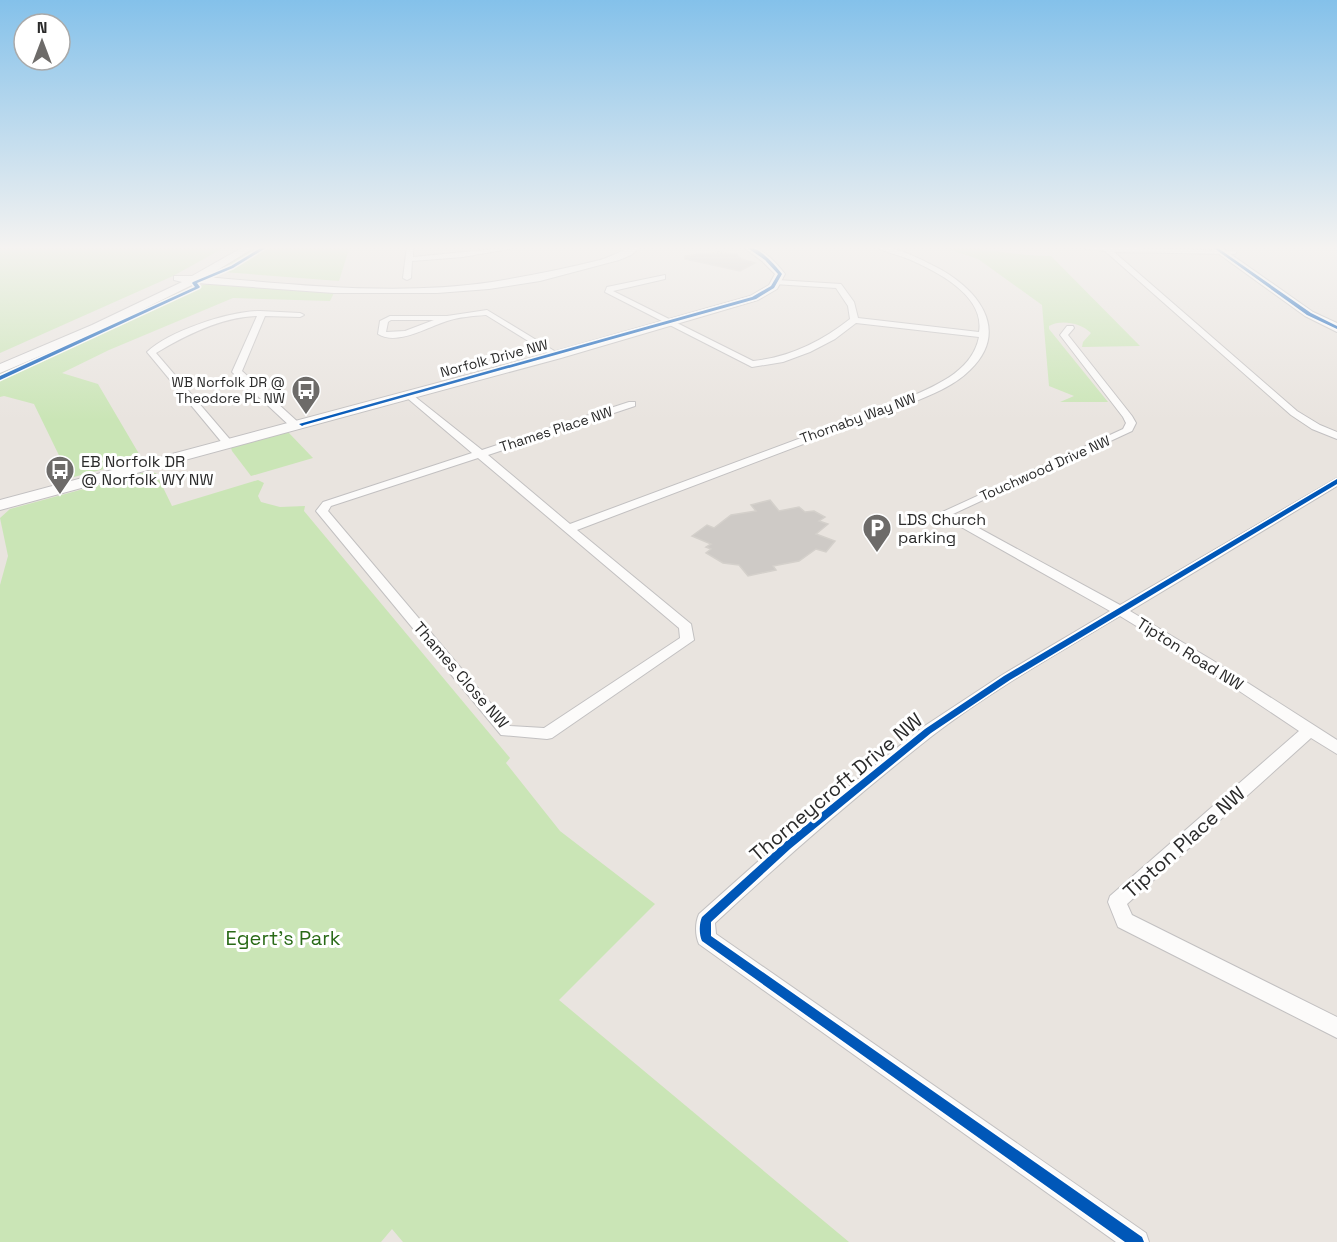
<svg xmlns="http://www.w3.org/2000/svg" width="1337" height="1242" viewBox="0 0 1337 1242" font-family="'Space Grotesk',sans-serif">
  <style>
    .green { fill: #cae5b6 }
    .building { fill: #cecac6; stroke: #d4d0cb; stroke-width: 1.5 }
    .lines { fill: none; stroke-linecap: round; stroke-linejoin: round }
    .street-casing { stroke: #c2c0c1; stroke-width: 2 }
    .secondary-casing { stroke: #c2c0c1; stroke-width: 2 }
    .street { fill: #fcfbfa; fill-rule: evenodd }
    .secondary { fill: #fcfbfa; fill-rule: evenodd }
    .cycleway-casing { stroke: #fff; stroke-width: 3 }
    .cycleway { fill: #0057b8; fill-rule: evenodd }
    .labels { text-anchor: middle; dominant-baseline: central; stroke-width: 6; stroke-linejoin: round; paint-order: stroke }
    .far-street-label { font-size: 14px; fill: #2a2a2a; stroke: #fff }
    .far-poi-label { font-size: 14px; fill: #2a2a2a; stroke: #fff; text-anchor: end }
    .poi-label { font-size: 16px; fill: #2a2a2a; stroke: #fff; text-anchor: start }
    .street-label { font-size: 16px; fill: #2a2a2a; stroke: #fff }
    .near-street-label { font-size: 20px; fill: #2a2a2a; stroke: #fff }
    .near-park-label { font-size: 20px; fill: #296a17; stroke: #fff }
  </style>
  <rect width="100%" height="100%" fill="#e9e4df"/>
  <!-- green -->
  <g class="green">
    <polygon points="0,246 227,246 173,276 0,353"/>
    <polygon points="258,246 350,246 339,281 223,272 223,268"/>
    <path d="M939,246C977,246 1013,256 1051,256L1140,346L1082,347L1083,342L1091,333C1081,323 1061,319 1049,326V329L1108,402H1060L1074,396L1049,386L1042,305L978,259Z"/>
    <polygon points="220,284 334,293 330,301 233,298 109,350 62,373 98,384 142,459 70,478 34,404 4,396 0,397 0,373 176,293 203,285"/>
    <polygon points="288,432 313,458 251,476 232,451 231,448"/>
    <polygon points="146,472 156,473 172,506 258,480 264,483 258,496 261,502 280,507 305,506 304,511 510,758 506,763 560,831 655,904 559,1000 849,1242 403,1242 392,1229 381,1242 0,1242 0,585 8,556 0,518 10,509"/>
  </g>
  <!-- building -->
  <g class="building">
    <polygon points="719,252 737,254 741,259 755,263 740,271 685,259 685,256"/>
    <polygon points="770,500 779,511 799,507 805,512 814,511 825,517 819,521 828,524 816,534 835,541 826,552 816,549 799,561 773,566 776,570 748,576 739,565 723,563 706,553 711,549 706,547 711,544 692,536 707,525 714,528 731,515 756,511 751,505"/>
  </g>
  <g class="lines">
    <!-- street casing -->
    <g class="street-casing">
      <g id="street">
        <polygon points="407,246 413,246 413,257 525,246 463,257 412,261 411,278 407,280 403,278"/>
        <path d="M874,246C895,246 916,257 934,266C976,287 1012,329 970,370C953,387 930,395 909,404L577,530L691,624L694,640L552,738L547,739L501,735L316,511L323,502L472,453L406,397V393L409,392L482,450L629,402H635V406L488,455L570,524L903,400C932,387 972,373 979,337L856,323L835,339L810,352L783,362L752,367L605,292L607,287L665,275V279L613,291L753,361C790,357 821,342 850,319L848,306L836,288L774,284L773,282L777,280L841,284L854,302L858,318L979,332C985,297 940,273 913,261C901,255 885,253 874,246ZM478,458L679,628L680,638L544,728L510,726L328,511L331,506Z"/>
        <polygon points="1066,246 1237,251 1235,254 1114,252 1297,411 1320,425 1337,432 1337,439 1312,429 1291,415 1105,251"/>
        <path d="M487,310L561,355L554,357L486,315C473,316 459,317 447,321C428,327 397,346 378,334L380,321L390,316H447ZM391,320H434L405,331L386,332L388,322Z"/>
        <path d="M260,311L300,313L304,315L300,317L265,316L242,371L299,423V427H291L232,372L257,316C222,317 186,335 156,353L233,443L228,446L224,445L147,352C169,331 230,311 260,311Z"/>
        <path d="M1067,326H1073L1074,328L1068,335L1132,416L1136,423L1132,431L953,514L1120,605L1337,478V486L1130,611L1212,660L1337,740V754L1311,738L1127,904L1132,915L1337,1017V1038L1118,927L1108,902L1110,896L1299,731L1202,666L1120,616C1057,654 990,691 932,736C857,795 785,858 715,923L716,934L1146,1233L1149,1242H1116L699,944C695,935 695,923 699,914L781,841L923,727L1002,675L1110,611L938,514L1123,429L1126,423L1123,417L1060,335Z"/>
      </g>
    </g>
    <!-- secondary casing -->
    <g class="secondary-casing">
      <g id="secondary">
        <path d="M245,246H257L206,277C300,285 398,296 492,282C529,276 564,269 600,260C614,256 628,246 642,246L631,255L619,260L540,281L489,289L437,293H334L196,283L101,330L0,373V364L92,325L182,282L174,280V276H192Z"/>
        <path d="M742,246C761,246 774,260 785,274L777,289L758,300L561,358L0,510V500L553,352L750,296L769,285L775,274L762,261Z"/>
        <polygon points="1208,246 1219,246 1313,312 1337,323 1337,332 1305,316"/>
      </g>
    </g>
    <!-- street -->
    <use href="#street" class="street"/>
    <!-- secondary -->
    <use href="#secondary" class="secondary"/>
    <!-- cycleway casing -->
    <g class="cycleway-casing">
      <g id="cycleway">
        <polygon points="264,246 269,246 233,268 197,283 200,287 199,288 0,380 0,376 195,287 192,283 193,282 231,266"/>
        <path d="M745,246C760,247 773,263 782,274L774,288L756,299L304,425L302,426L299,424L752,297L771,286L778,274L765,260Z"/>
        <polygon points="1211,246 1215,246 1311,313 1337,326 1337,329 1307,315"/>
        <path d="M1337,479V484L1010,680L931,733L790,849L711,922V936L1142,1237L1144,1242H1125L702,941C699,935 699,923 702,917L784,843L925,729L1004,676Z"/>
      </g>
    </g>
    <!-- cycleway -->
    <use href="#cycleway" class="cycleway"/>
  </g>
  <!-- sky -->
  <linearGradient id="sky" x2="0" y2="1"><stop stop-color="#84c1ea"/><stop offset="0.59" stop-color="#f5f3f1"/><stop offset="1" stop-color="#f5f3f1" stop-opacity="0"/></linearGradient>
  <rect width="1337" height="420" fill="url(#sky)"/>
  <!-- icons -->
  <defs>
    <g id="bus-pin" transform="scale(1.5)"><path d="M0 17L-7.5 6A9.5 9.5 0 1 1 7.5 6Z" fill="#6d6b69" stroke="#fff"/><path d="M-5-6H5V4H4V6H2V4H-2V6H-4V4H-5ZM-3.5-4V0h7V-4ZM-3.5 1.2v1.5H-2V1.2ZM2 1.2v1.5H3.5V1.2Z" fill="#fff"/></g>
    <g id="parking-pin" transform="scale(1.5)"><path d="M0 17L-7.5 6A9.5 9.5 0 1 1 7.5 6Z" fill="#6d6b69" stroke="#fff"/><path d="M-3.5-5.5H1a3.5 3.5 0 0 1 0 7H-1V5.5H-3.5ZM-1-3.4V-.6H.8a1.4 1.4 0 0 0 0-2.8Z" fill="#fff"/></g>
  </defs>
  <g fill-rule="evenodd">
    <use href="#bus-pin" x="306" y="390"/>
    <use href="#bus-pin" x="60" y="470"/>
    <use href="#parking-pin" x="877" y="528"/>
  </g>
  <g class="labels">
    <!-- far-street labels -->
    <g class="far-street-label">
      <text transform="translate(494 358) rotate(-15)">Norfolk Drive NW</text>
      <text transform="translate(858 418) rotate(-20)">Thornaby Way NW</text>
      <text transform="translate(556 429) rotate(-18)">Thames Place NW</text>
      <text transform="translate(1045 468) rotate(-24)">Touchwood Drive NW</text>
    </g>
    <!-- far-poi labels -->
    <g class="far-poi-label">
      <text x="285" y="382">WB Norfolk DR @<tspan x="285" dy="16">Theodore PL NW</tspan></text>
    </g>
    <!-- poi labels -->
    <g class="poi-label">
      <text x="81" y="461">EB Norfolk DR<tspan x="81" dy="18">@ Norfolk WY NW</tspan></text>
      <text x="898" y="519">LDS Church<tspan x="898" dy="18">parking</tspan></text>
    </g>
    <!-- street labels -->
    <g class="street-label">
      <text transform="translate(1190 654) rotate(32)">Tipton Road NW</text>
      <text transform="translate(461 675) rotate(49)">Thames Close NW</text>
    </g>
    <!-- near-street labels -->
    <g class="near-street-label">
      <text transform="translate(836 787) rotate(-40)">Thorneycroft Drive NW</text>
      <text transform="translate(1184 842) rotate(-42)">Tipton Place NW</text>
    </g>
    <!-- near-park labels -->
    <g class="near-park-label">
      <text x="283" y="938">Egert's Park</text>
    </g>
  </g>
  <!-- north arrow -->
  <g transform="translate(42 42)"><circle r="28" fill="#ffffff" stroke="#aaaaaa" stroke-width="1.5"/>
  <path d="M0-4.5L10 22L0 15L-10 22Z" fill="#6d6b69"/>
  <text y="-9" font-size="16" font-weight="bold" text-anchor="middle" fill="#2a2a2a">N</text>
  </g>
</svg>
